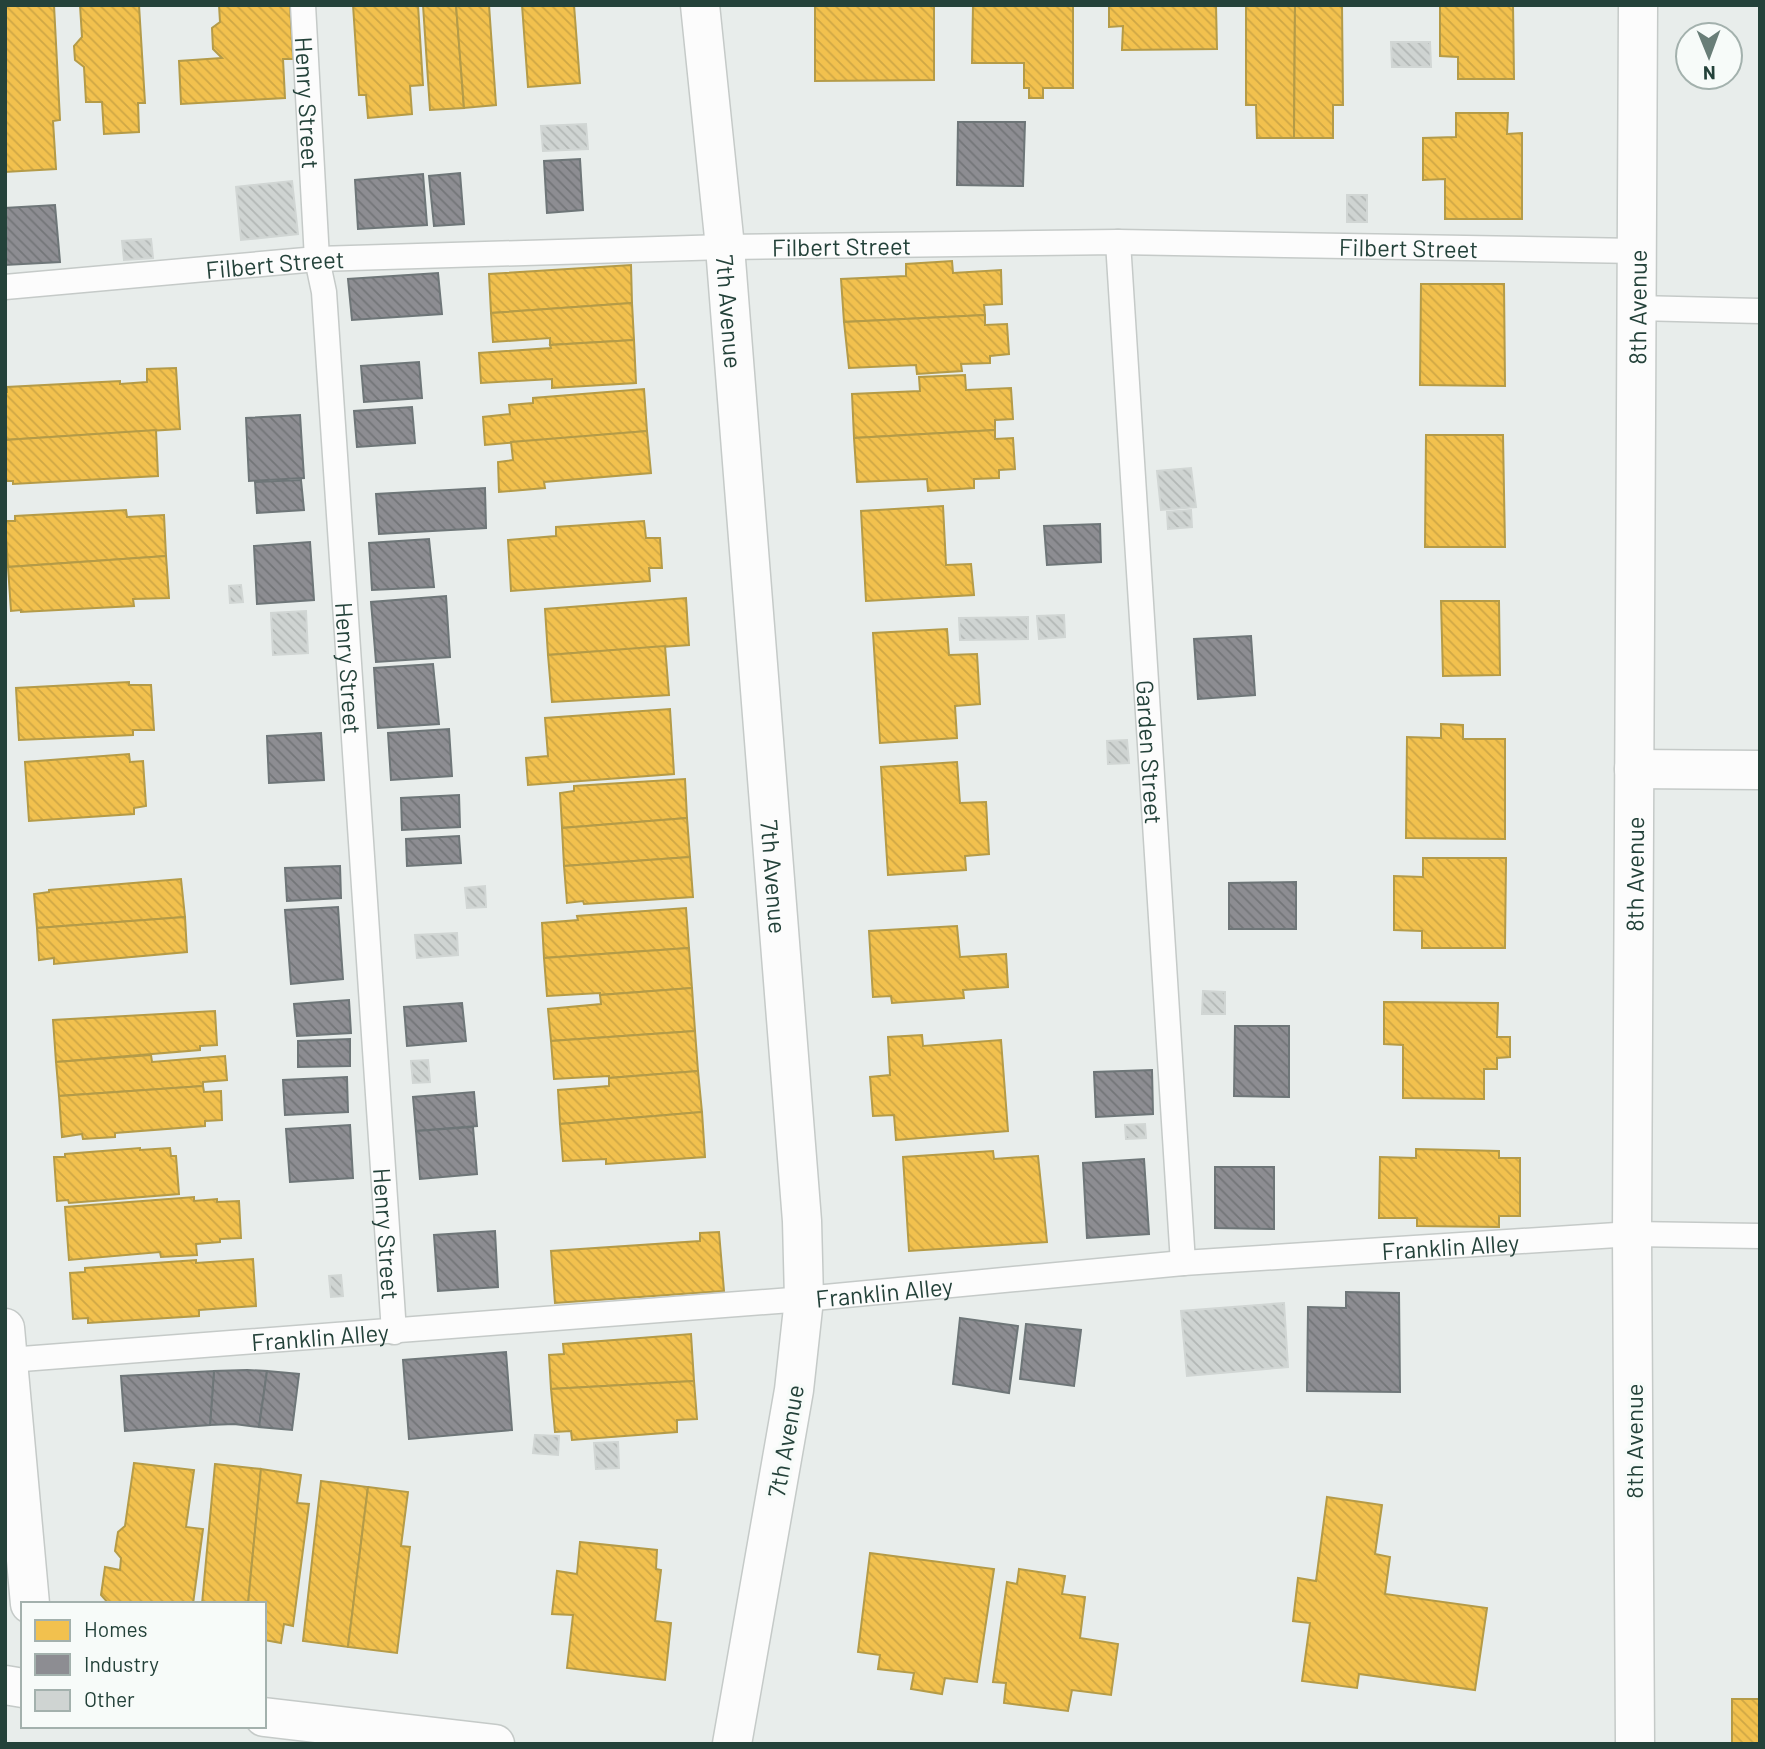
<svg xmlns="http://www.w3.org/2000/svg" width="1765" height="1749" viewBox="0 0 1765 1749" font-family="Barlow,sans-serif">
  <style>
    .homes { fill: url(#homes-back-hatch); stroke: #b49b48; stroke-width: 2 }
    .industry { fill: url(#industry-back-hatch); stroke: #6e7678; stroke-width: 2 }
    .building { fill: url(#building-back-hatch); stroke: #d1d6d4; stroke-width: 2 }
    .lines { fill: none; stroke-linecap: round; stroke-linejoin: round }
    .service-casing { stroke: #c5cac8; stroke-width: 27 }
    .minor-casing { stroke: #c5cac8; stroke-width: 41 }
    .service { stroke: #fcfcfc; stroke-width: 24 }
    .minor { stroke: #fcfcfc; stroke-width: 38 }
    .labels { text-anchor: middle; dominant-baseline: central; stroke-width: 7; stroke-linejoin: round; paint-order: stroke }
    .street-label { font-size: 24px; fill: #24423a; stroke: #f7fbf9 }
  </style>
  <defs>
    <pattern id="homes-back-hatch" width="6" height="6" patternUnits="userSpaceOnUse" patternTransform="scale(1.75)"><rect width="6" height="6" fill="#f2c14e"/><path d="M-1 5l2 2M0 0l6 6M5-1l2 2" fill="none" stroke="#cfa745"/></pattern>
    <pattern id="industry-back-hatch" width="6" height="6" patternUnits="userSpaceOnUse" patternTransform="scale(1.75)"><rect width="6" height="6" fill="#8d8d92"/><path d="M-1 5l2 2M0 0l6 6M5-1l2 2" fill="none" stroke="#737578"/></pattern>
    <pattern id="building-back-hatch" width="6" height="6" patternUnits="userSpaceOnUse" patternTransform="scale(1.75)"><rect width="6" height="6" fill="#cfd4d2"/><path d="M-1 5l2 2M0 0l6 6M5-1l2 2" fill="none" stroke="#b2b7b5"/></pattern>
  </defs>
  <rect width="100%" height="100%" fill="#e8edeb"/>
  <!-- homes -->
  <g class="homes">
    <polygon points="5,5 54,5 60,120 53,121 56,169 5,172"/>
    <polygon points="80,5 139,5 145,103 138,103 139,132 104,134 102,102 86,102 84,67 75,60 74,46 82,37"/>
    <polygon points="219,5 290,5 293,59 283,59 285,98 181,104 179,61 222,58 213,49 212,28 220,22"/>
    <polygon points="353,5 418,5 423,85 410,86 412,114 368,118 366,95 359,95"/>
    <polygon points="423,5 456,5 464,108 430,110"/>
    <polygon points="456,5 489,5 496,105 464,108"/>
    <polygon points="522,5 574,5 580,83 528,87"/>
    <polygon points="815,5 934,5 934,80 815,81"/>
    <polygon points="973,5 1073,5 1073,88 1043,88 1043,98 1029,98 1029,88 1024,88 1024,63 972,63"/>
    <polygon points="1109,5 1216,5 1217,49 1122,50 1123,26 1109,27"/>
    <polygon points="1246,5 1295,5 1294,138 1257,138 1256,105 1246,105"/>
    <polygon points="1295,5 1342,5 1343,105 1333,105 1333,138 1294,138"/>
    <polygon points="1440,5 1513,5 1514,79 1458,79 1458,57 1440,56"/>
    <polygon points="1456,113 1508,113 1507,134 1522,133 1522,219 1445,219 1445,179 1423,180 1423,138 1456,137"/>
    <polygon points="952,261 953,273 1001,270 1002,304 984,305 985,315 844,322 841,279 906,276 906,264"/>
    <polygon points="631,265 632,303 491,313 489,274"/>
    <polygon points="1421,284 1504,284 1505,386 1420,385"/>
    <polygon points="632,303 634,340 550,345 550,338 493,342 491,313"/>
    <polygon points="985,315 985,325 1007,324 1009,354 990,356 990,363 961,364 962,371 917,374 916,365 849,368 844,322"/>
    <polygon points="634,340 636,383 552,388 552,379 481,383 479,353 551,348 550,345"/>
    <polygon points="176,368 180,429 5,440 5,392 7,392 7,387 120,381 120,384 147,382 147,369"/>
    <polygon points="965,375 966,390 1011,388 1013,419 995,420 995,430 854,438 852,394 920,391 919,377"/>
    <polygon points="644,389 647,431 485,445 483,417 510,414 509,405 533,403 533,398"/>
    <polygon points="156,430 158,476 13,484 13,481 5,481 5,440"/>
    <polygon points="995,430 995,439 1013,438 1015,469 999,470 999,478 974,479 974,488 928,491 927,479 857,482 854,438"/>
    <polygon points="647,431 651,473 544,482 545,488 499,492 498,462 513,460 511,442"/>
    <polygon points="1426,435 1503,435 1505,547 1425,547"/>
    <polygon points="943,506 946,565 971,564 974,595 866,601 861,511"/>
    <polygon points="126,510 127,517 164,515 166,556 8,567 5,521 15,521 15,516"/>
    <polygon points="644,521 646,538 660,538 662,568 649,568 650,581 511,591 508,540 556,536 556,527"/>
    <polygon points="166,556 169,598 133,599 134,606 21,612 21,610 11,611 8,567"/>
    <polygon points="686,598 689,645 548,655 545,609"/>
    <polygon points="1441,601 1499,601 1500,675 1443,676"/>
    <polygon points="947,629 949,655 977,654 980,704 955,706 957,738 880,743 873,633"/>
    <polygon points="665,646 669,695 552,702 548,655"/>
    <polygon points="129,682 129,685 151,685 154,730 133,730 133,735 19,740 16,688"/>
    <polygon points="670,709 674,774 528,785 526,758 548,756 545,718"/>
    <polygon points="1441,724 1463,725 1463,739 1505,739 1505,839 1406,838 1407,737 1441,738"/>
    <polygon points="129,754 130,762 143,761 146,806 134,808 134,814 29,821 25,762"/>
    <polygon points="957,762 960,803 986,802 989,854 965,856 966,870 888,875 881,767"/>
    <polygon points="685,779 687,818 562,828 560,793 574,791 574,786"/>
    <polygon points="687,818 690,857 564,866 562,828"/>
    <polygon points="690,857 693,897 584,904 583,901 567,903 564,866"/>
    <polygon points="1423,858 1506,858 1505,948 1422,948 1422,931 1394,930 1394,876 1423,877"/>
    <polygon points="181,879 185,917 37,928 34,894 49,892 49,890"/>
    <polygon points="686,908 689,948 544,958 542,923 578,920 577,916"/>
    <polygon points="185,917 187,952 54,964 54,958 39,960 37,928"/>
    <polygon points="957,926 960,957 1006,954 1008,987 963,990 964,998 892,1003 891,996 873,997 869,931"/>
    <polygon points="689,948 692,988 600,995 600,993 547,996 544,958"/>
    <polygon points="692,988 695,1031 551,1041 548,1009 601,1004 600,995"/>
    <polygon points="1384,1002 1498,1003 1497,1037 1510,1037 1510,1057 1497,1058 1497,1069 1484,1069 1484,1099 1403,1098 1403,1045 1384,1044"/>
    <polygon points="215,1011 217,1045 200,1046 200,1050 56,1062 53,1020"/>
    <polygon points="695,1031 698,1071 609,1078 609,1076 554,1079 551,1041"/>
    <polygon points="922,1035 923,1046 1001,1040 1008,1131 896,1140 894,1115 873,1116 870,1077 890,1075 888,1037"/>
    <polygon points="151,1055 152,1062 225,1056 227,1080 203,1082 203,1086 59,1096 56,1062"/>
    <polygon points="698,1071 702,1112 560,1124 558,1090 609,1086 609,1078"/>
    <polygon points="203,1086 204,1092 221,1091 222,1120 205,1121 205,1126 115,1133 115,1137 83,1139 82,1134 62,1137 59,1096"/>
    <polygon points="702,1112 705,1157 606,1164 606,1159 563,1161 560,1124"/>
    <polygon points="140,1148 140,1150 170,1148 171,1156 176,1156 179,1194 69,1203 68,1200 57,1201 54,1157 65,1157 65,1154"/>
    <polygon points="1416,1149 1499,1151 1499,1158 1520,1158 1520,1216 1499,1216 1499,1227 1417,1226 1417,1218 1379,1218 1380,1157 1416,1158"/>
    <polygon points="993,1151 994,1159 1038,1156 1047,1242 909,1251 903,1157"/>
    <polygon points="194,1197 194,1201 217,1199 217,1202 239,1201 241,1238 220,1239 220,1242 196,1244 197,1255 161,1257 160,1252 69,1260 65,1207"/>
    <polygon points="719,1232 724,1291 555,1303 551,1251 700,1241 700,1233"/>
    <polygon points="253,1259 256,1306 199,1310 199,1316 88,1323 88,1318 73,1319 70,1273 85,1272 85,1268 196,1260 196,1263"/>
    <polygon points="691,1334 694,1381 551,1389 549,1355 564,1354 563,1344"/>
    <polygon points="694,1381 697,1419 677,1420 677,1432 572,1440 571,1431 555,1432 551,1389"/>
    <polygon points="134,1463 194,1470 186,1527 203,1529 193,1604 109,1604 101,1595 105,1567 120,1570 121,1558 115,1551 118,1532 125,1526"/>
    <polygon points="215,1464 261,1469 248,1604 202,1604"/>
    <polygon points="261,1469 301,1475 297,1503 309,1504 293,1626 284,1624 281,1643 264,1640 264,1604 248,1604"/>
    <polygon points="321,1481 368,1487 348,1647 303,1641"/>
    <polygon points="368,1487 408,1492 401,1546 410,1547 397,1653 348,1647"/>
    <polygon points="1327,1497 1382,1505 1375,1554 1390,1557 1385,1594 1487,1608 1475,1690 1359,1674 1357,1688 1302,1681 1310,1623 1293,1621 1298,1578 1316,1581"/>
    <polygon points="580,1542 657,1550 656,1569 661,1570 655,1621 671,1623 665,1680 567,1668 573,1615 552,1614 557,1571 577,1574"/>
    <polygon points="870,1553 994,1569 977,1682 945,1678 942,1694 911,1689 914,1673 878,1669 880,1655 858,1652"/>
    <polygon points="1019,1569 1065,1576 1062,1594 1085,1597 1080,1638 1118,1644 1111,1695 1072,1690 1068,1711 1004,1703 1006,1683 993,1682 1007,1582 1017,1584"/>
    <rect x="1732" y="1699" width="28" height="45"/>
  </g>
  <!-- industry -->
  <g class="industry">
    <polygon points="958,122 1025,122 1023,186 957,185"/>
    <polygon points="580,159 583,210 547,213 544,161"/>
    <polygon points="460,173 464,224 434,226 429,176"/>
    <polygon points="423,174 427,225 358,229 355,180"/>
    <polygon points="55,205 60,262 5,265 5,208"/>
    <polygon points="438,273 442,314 352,320 348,279"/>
    <polygon points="419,362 422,398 364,402 361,366"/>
    <polygon points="412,407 415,443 357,447 354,411"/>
    <polygon points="300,415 304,478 249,481 246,418"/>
    <polygon points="301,480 304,510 257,513 255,482"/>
    <polygon points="485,488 486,528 379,534 376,494"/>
    <polygon points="1100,524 1101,562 1047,565 1044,526"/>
    <polygon points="429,539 434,587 372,590 369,543"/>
    <polygon points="310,542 314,600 257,604 254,546"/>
    <polygon points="446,596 450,657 376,662 371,602"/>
    <polygon points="1251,636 1255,695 1198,699 1194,639"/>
    <polygon points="433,664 439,724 378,728 374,668"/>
    <polygon points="449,729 452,776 391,780 388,733"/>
    <polygon points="321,733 324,780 269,783 267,736"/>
    <polygon points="459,795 460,827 402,830 401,798"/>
    <polygon points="459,836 461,863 407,866 406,839"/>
    <polygon points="340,866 341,898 287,901 285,868"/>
    <polygon points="1296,882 1296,929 1229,929 1229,883"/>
    <polygon points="338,907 343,979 291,984 285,910"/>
    <polygon points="349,1000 351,1033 297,1036 294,1004"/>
    <polygon points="462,1003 466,1041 407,1046 404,1007"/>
    <polygon points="1235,1026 1289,1026 1289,1097 1234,1096"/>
    <polygon points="350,1039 350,1066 298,1067 298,1041"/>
    <polygon points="1152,1070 1153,1114 1096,1117 1094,1072"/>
    <polygon points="347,1077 348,1112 285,1115 283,1080"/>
    <polygon points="474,1092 477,1126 416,1131 413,1097"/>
    <polygon points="350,1125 353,1178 290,1182 286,1129"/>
    <polygon points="473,1127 477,1174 420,1179 416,1131"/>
    <polygon points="1144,1159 1149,1234 1087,1238 1083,1163"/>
    <polygon points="1215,1167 1274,1167 1274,1229 1215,1228"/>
    <polygon points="495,1231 498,1287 438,1291 434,1235"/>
    <polygon points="1346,1292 1399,1293 1400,1392 1307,1391 1308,1307 1346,1308"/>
    <polygon points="960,1318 1018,1326 1009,1393 953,1384"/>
    <polygon points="1026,1324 1081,1330 1074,1386 1020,1379"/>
    <polygon points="506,1352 512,1430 409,1439 403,1360"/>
    <polygon points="247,1370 267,1371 259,1427 234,1424 210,1425 214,1371"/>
    <polygon points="214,1371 210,1425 125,1431 121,1376"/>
    <polygon points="267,1371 299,1374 292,1430 259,1427"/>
  </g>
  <!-- building -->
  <g class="building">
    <polygon points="1391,42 1430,42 1431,67 1392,67"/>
    <polygon points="586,124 588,149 543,151 541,126"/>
    <polygon points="292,181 298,234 241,240 236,187"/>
    <rect x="1347" y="195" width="20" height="27"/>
    <polygon points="151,239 153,258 124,260 122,241"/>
    <polygon points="1191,468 1196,507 1161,510 1157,471"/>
    <polygon points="1191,510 1192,527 1168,529 1167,512"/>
    <polygon points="241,585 243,602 230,603 229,586"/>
    <polygon points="306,611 308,653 273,655 271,613"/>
    <polygon points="1064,615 1065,637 1039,639 1037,616"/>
    <polygon points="1028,617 1028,639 960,640 959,618"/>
    <polygon points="1127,740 1129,763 1108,764 1107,741"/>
    <polygon points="485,886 486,907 467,908 465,888"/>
    <polygon points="457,933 458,955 417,958 415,935"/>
    <polygon points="1203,991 1225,992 1225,1014 1202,1014"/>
    <polygon points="428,1060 430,1082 413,1083 411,1061"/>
    <polygon points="1145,1124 1146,1138 1126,1139 1125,1125"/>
    <polygon points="341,1275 343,1296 331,1297 329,1276"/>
    <polygon points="1284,1303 1288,1367 1187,1376 1181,1311"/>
    <polygon points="535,1435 559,1436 558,1455 533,1453"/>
    <polygon points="618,1442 619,1468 596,1469 594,1443"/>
  </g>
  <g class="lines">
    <!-- service casing -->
    <g class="service-casing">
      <g id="service">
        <path id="s1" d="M303,5L317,259L324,292L394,1332"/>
        <path id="s2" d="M1118,242L1183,1263"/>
        <path id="s3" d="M5,287L317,259L725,247L1118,242L1637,251"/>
        <polyline points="1636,308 1760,311"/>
        <path id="s4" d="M9,1360L804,1299L1183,1263L1632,1234L1760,1236"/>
      </g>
    </g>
    <!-- minor casing -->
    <g class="minor-casing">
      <g id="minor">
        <path id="s5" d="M700,5L725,247L802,1221L804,1299L794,1390L732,1744"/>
        <polyline points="1634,769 1760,770"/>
        <polyline points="5,1328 30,1604"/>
        <polyline points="5,1685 23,1688"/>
        <polyline points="264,1717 495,1744"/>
        <path id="s6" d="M1635,1744L1632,1234L1638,5"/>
      </g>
    </g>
    <!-- service -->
    <use href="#service" class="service"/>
    <!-- minor -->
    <use href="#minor" class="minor"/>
  </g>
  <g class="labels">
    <!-- street labels -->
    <g class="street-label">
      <text stroke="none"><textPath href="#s1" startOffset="98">Henry Street</textPath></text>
      <text stroke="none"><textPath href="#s3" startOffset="838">Filbert Street</textPath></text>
      <text stroke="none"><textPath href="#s3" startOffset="1405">Filbert Street</textPath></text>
      <text stroke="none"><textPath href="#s3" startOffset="271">Filbert Street</textPath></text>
      <text stroke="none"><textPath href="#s6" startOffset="1437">8th Avenue</textPath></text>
      <text stroke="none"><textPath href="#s5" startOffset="308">7th Avenue</textPath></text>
      <text stroke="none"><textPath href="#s1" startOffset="665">Henry Street</textPath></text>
      <text stroke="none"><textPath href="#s2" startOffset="511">Garden Street</textPath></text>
      <text stroke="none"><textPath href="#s6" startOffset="870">8th Avenue</textPath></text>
      <text stroke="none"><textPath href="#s5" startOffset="875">7th Avenue</textPath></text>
      <text stroke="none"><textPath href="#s1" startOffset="1232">Henry Street</textPath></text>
      <text stroke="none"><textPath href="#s4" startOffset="1446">Franklin Alley</textPath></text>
      <text stroke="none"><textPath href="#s4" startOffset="878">Franklin Alley</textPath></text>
      <text stroke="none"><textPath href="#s4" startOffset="312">Franklin Alley</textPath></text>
      <text transform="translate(785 1441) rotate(-80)">7th Avenue</text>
      <text transform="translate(1633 1441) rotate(-90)">8th Avenue</text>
    </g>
  </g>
  <!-- border -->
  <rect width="1765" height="1749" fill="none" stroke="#24423a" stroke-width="14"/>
  <!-- legend -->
  <rect x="21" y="1602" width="245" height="126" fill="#f7fbf9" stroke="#a3b1ad" stroke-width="2"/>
  <rect x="35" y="1620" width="35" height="21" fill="#f2c14e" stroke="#a3b1ad" stroke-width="2"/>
  <text x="84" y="1637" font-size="21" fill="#24423a">Homes</text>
  <rect x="35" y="1654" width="35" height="21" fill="#8d8d92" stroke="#a3b1ad" stroke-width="2"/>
  <text x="84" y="1672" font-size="21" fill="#24423a">Industry</text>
  <rect x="35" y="1690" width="35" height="21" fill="#cfd4d2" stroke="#a3b1ad" stroke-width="2"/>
  <text x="84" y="1707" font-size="21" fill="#24423a">Other</text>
  <!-- north arrow -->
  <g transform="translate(1709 56) rotate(179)"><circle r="33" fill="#f7fbf9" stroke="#a3b1ad" stroke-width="2"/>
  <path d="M0-5L12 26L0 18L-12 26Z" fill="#697e78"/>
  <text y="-10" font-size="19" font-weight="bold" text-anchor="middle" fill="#24423a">N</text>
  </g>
</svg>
